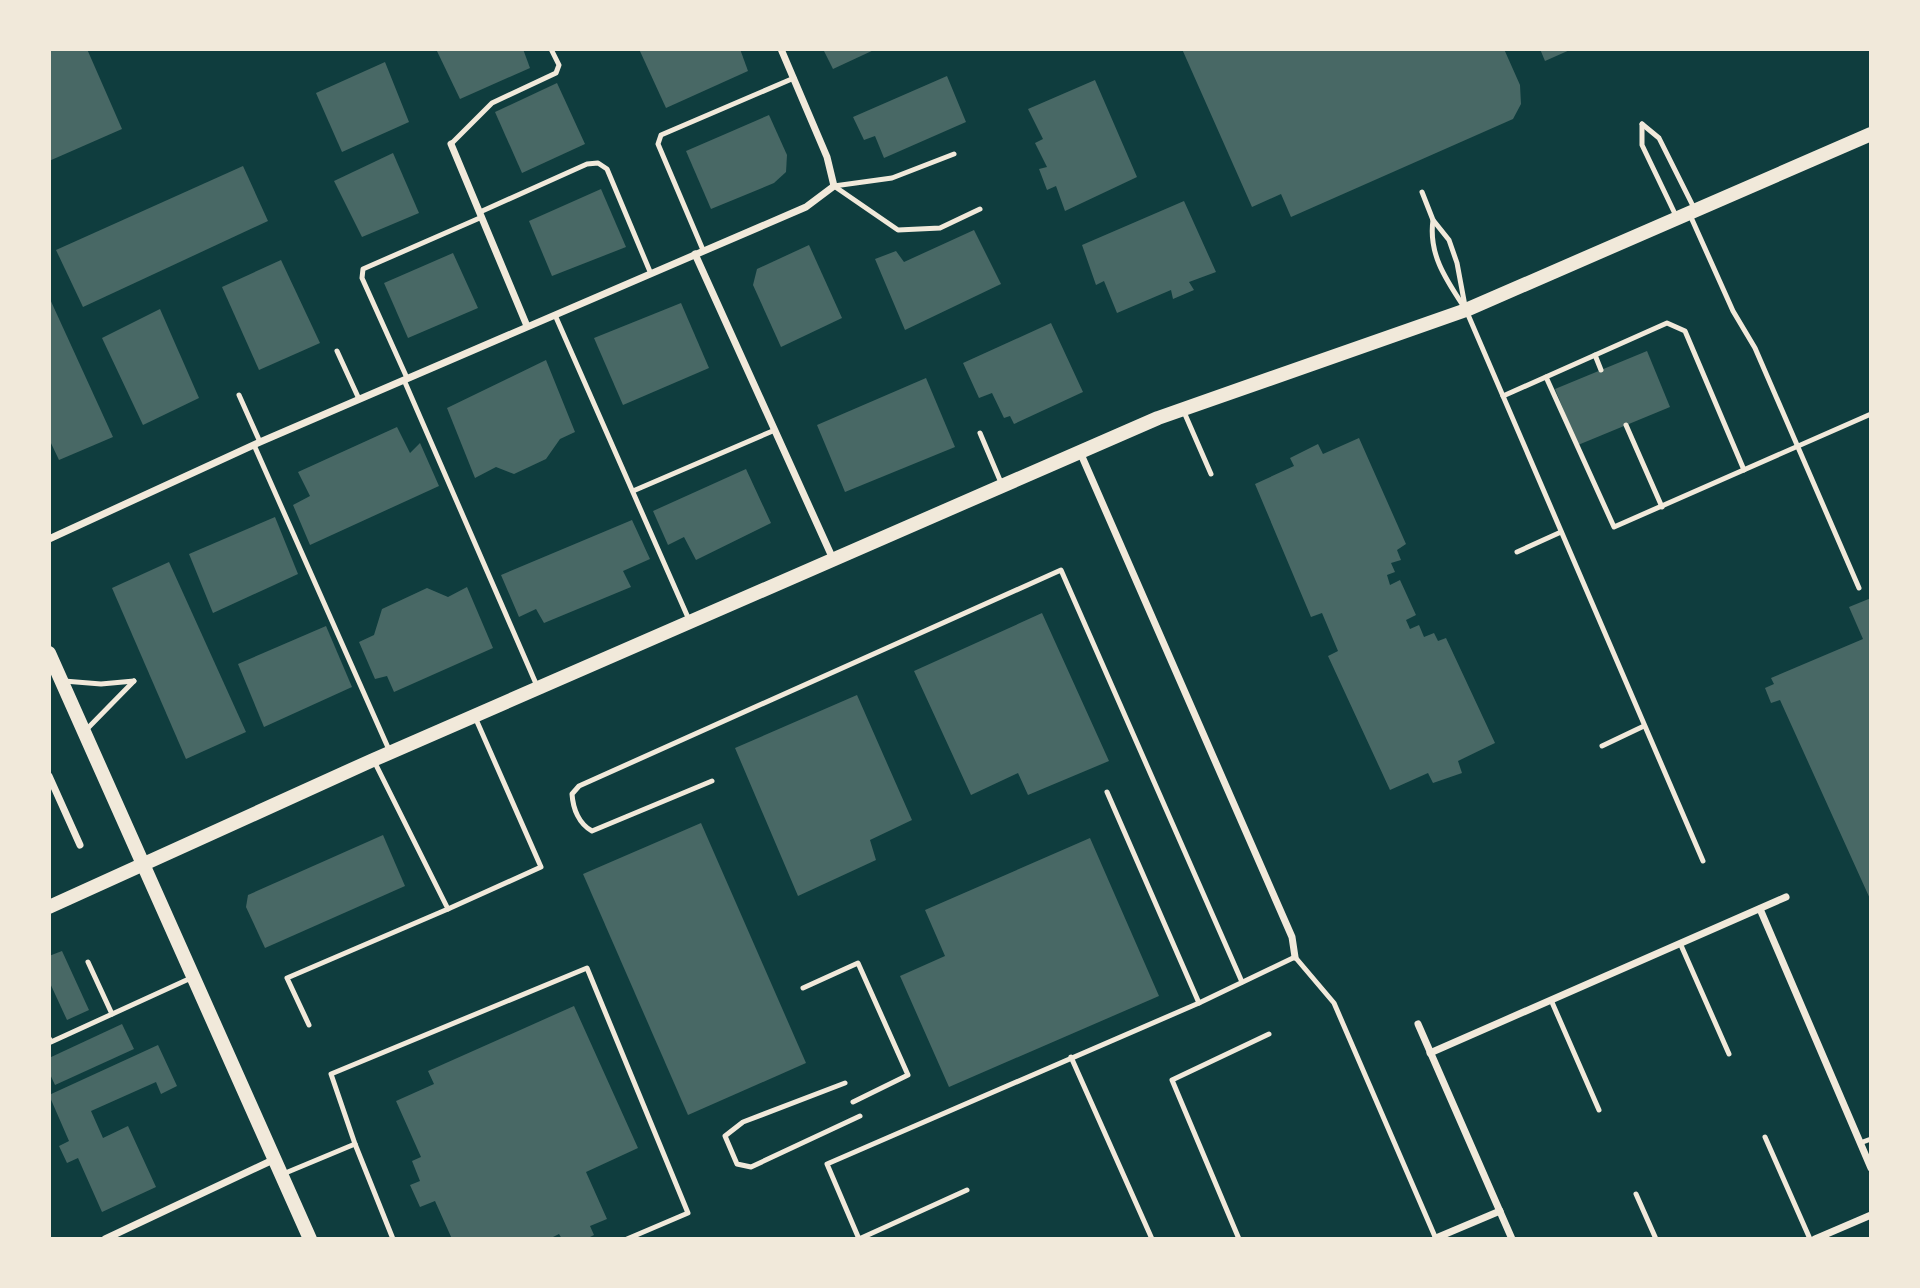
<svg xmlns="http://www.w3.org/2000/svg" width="1920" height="1288" viewBox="0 0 1920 1288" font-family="'Fira Sans',sans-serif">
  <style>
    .building { fill: #486865 }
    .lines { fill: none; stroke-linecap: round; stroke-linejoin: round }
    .service { stroke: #f1e9da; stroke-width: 5 }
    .minor { stroke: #f1e9da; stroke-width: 7 }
    .secondary { stroke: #f1e9da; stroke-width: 14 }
  </style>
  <rect width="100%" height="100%" fill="#0f3d3e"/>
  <!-- building -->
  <g class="building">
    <polygon points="49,49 87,49 122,129 49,161"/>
    <polygon points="436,49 523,49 530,68 460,99"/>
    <polygon points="639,49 740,49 748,71 666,108"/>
    <polygon points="823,49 876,49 833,69"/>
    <polygon points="1182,49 1504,49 1520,85 1521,104 1513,119 1291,217 1281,194 1252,207"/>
    <polygon points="1540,49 1572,49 1545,61"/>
    <polygon points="385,62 409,122 342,152 316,93"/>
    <polygon points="947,76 966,122 884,158 875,136 864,140 853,117"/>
    <polygon points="1095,80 1137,177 1065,211 1056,186 1047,190 1039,169 1047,167 1035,143 1043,139 1028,109"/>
    <polygon points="557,83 585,144 522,173 495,112"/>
    <polygon points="769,115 787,155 786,172 774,183 711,209 686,151"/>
    <polygon points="393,153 419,213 362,237 334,181"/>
    <polygon points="243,166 268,221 83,307 56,250"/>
    <polygon points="601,189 626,247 552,276 529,221"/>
    <polygon points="1184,201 1216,272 1189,282 1194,290 1173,299 1171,290 1117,313 1104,281 1096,285 1082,245"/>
    <polygon points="974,230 1001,284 905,330 875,259 896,251 904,262"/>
    <polygon points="809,245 842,318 781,347 753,285 757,269"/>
    <polygon points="453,253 478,308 408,338 384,283"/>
    <polygon points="281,260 320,343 259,370 222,287"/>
    <polygon points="49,297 113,437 59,460 49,439"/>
    <polygon points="681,303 709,368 623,405 594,338"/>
    <polygon points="160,309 199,398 143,425 102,338"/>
    <polygon points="1051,323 1083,392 1014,424 1010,416 1004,418 992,393 979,398 963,363"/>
    <polygon points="1647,351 1670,407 1578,445 1555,389"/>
    <polygon points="546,360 575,432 560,439 546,459 514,474 496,467 475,478 447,408"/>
    <polygon points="926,378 955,447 845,492 817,425"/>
    <polygon points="397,427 410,453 420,443 439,486 310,545 293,505 310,496 298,472"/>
    <polygon points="1359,438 1406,544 1397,550 1401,560 1391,563 1395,572 1387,575 1390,585 1400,580 1416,615 1406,620 1410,629 1419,625 1424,637 1434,633 1438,641 1446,638 1495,743 1458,761 1462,773 1433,783 1428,773 1390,790 1328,656 1338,651 1322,613 1311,617 1255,484 1294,466 1290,458 1318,444 1323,454"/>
    <polygon points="746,469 771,523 696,560 684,537 668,545 653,511"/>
    <polygon points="275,517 298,574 213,613 189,554"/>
    <polygon points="632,520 650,559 623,571 631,587 544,623 536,609 519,617 501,575"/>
    <polygon points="169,562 246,732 186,759 112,588"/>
    <polygon points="467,587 493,648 394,692 387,676 375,679 359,642 374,635 382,609 427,588 448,597"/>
    <polygon points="1871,598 1871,901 1780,700 1771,703 1765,688 1774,684 1771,678 1863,639 1849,607"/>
    <polygon points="1042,613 1109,761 1028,795 1018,773 971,795 914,671"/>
    <polygon points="326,626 352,687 264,727 238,664"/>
    <polygon points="857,695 912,820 870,840 876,860 798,896 735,748"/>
    <polygon points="701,823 806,1063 688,1115 583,874"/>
    <polygon points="383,835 405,886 265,948 246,907 248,895"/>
    <polygon points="1090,838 1159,996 949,1087 900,976 945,956 925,910"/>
    <polygon points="62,951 89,1010 67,1020 49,981 49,956"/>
    <polygon points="574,1006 638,1148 586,1172 607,1219 590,1226 594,1235 586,1239 562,1239 559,1234 549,1239 452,1239 435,1201 420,1207 410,1185 420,1181 412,1161 421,1157 396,1101 434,1084 428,1071"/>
    <polygon points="122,1024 134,1049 55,1085 49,1072 49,1058"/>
    <polygon points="158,1045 177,1086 161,1094 156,1082 91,1111 103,1138 128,1126 156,1187 102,1212 78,1158 67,1163 59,1146 69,1141 49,1095"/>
  </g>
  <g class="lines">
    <!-- service -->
    <g class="service">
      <polyline points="1642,124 1659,138 1695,210"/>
      <polyline points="1642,124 1642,145 1677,218"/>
      <polyline points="451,144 492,103 556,73 559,65 551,49"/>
      <polyline points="834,186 898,230 940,228 980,209"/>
      <polyline points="834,186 892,178 954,154"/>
      <polyline points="1422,192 1433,220 1449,240 1457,263 1465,306"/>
      <polyline points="480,212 587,164 598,163 607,169 651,274"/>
      <polyline points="1690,215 1733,311 1755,348 1859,588"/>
      <path d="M1433,220C1428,255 1447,281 1466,310L1703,861"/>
      <polyline points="703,250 658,144 661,135 794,78"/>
      <polyline points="555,315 690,622"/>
      <polyline points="337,351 359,399"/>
      <polyline points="1595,355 1601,370"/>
      <polyline points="1546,377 1614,527 1871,414"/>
      <polyline points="407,378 362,278 363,269 482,217"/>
      <polyline points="404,380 537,686"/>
      <polyline points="239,395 260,442"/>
      <polyline points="1503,396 1667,323 1685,331 1744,470"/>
      <polyline points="1184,412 1211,474"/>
      <polyline points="1626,425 1662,507"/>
      <polyline points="980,433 1002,485"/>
      <polyline points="254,445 390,752"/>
      <polyline points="633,491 775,430"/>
      <polyline points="1517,552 1561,532"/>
      <polyline points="64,681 101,684 134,681"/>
      <polyline points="85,731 134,681"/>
      <polyline points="1602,746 1644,726"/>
      <path d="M712,781L592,831C579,824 573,809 572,794L579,786L1061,570L1242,982"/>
      <polyline points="1107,792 1199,1003"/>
      <polyline points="448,909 541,867 475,717"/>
      <polyline points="1680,943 1729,1054"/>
      <polyline points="88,962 112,1014"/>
      <polyline points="803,988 858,963 908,1075 853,1102"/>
      <polyline points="1551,1000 1599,1110"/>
      <polyline points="309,1025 287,978 448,909 375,763"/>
      <polyline points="49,1038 51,1042 191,978"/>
      <polyline points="1071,1057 1152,1239"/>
      <polyline points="845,1083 743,1122 725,1136 737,1164 751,1167 860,1116"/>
      <polyline points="1765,1137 1810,1239"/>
      <polyline points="1860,1143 1871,1139"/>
      <polyline points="355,1144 393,1239"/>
      <polyline points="283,1174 355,1144 331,1074 587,968 688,1213 627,1239"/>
      <polyline points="967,1190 859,1239 827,1164 1199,1003 1295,957 1334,1003 1436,1239"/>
      <polyline points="1636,1194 1656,1239"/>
      <polyline points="1239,1239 1172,1080 1269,1034"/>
    </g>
    <!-- minor -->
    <g class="minor">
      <polyline points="451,144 527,326"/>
      <polyline points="695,254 833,559"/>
      <polyline points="1080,452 1292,937 1295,957"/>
      <polyline points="49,539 260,442 806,207 834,186 827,157 781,49"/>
      <polyline points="49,776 80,845"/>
      <polyline points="1760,909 1871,1168"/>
      <polyline points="1418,1024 1512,1239"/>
      <polyline points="1430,1053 1786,897"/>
      <polyline points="1436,1238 1500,1211"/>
      <polyline points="105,1239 275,1159"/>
      <polyline points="1815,1239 1871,1215"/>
    </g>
    <!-- secondary -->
    <g class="secondary">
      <polyline points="49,653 310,1239"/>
      <polyline points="49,907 373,760 1158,418 1466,310 1871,134"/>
    </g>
  </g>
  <!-- border -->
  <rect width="1920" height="1288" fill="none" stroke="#f1e9da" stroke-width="102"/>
</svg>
